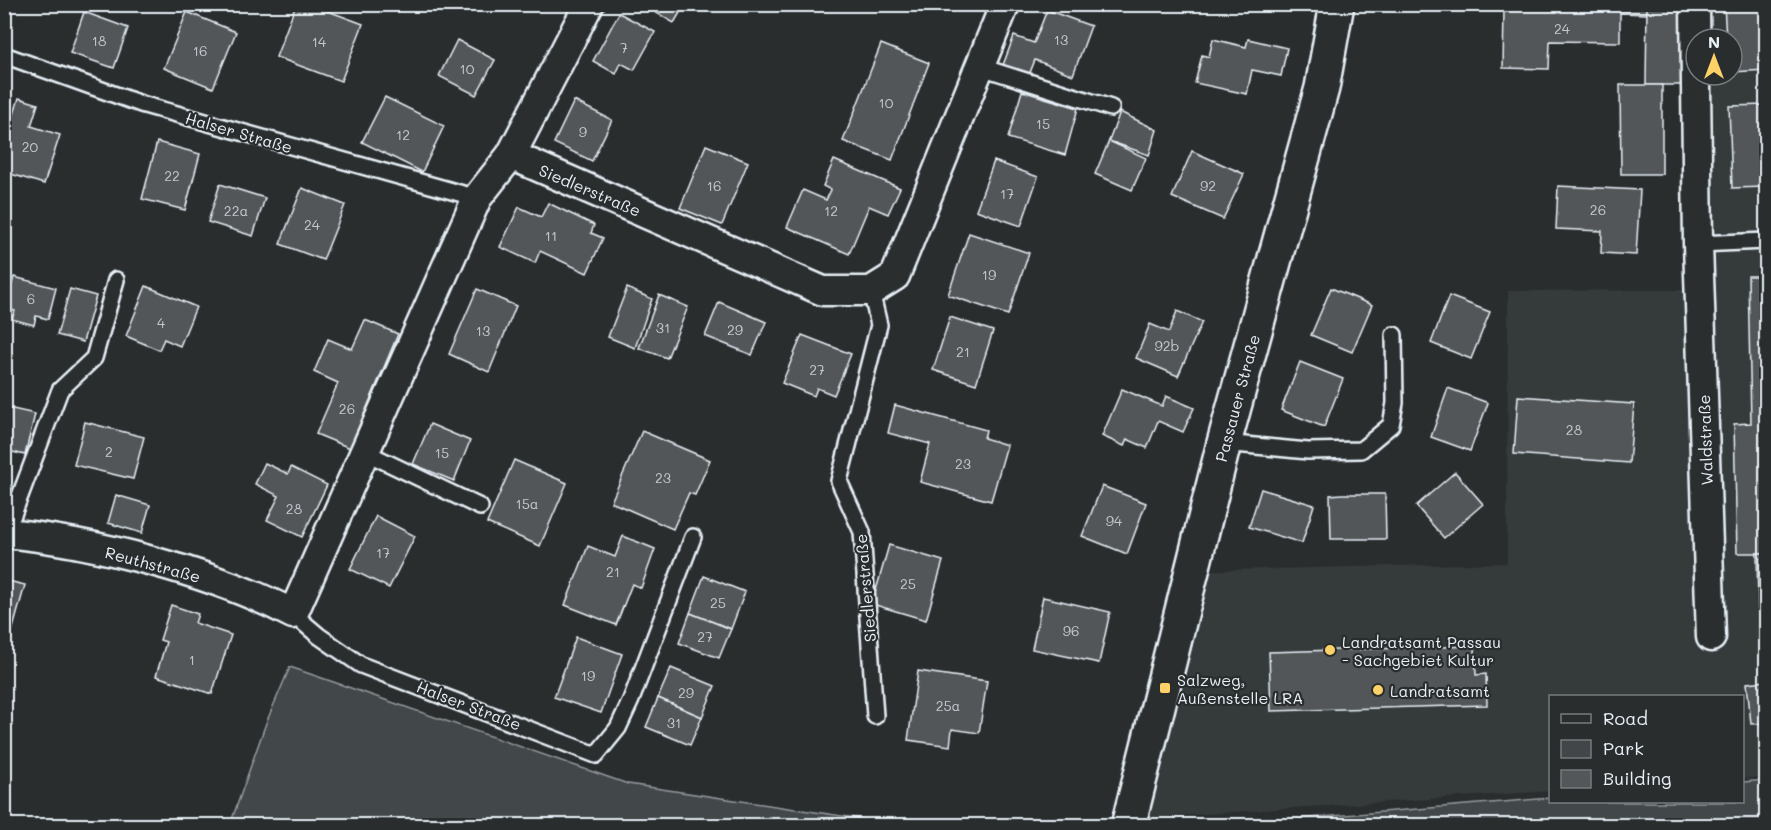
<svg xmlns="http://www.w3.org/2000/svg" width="1771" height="830" viewBox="0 0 1771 830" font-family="Mali,sans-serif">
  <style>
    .built { fill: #363a3b; fill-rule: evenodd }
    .green { fill: #424648; stroke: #959ca0; stroke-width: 1.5 }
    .building { fill: #535759; stroke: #e8f1f8; stroke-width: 1.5 }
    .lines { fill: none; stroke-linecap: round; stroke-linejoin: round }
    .lane-casing { stroke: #e8f1f8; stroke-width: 20 }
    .street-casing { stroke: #e8f1f8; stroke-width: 33 }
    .secondary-casing { stroke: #e8f1f8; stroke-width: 38 }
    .lane { stroke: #2a2d2e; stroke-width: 15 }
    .street { stroke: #2a2d2e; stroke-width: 28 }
    .secondary { stroke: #2a2d2e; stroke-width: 33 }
    .poi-dot { fill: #ffd166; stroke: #2a2d2e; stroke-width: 2 }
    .labels { text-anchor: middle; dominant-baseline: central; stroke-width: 4.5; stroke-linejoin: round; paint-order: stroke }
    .number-label { font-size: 14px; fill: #c3cad0 }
    .street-label { font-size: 16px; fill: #e8f1f8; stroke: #2a2d2e }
    .poi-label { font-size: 16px; fill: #e8f1f8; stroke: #2a2d2e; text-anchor: start }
  </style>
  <rect width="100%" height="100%" fill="#2a2d2e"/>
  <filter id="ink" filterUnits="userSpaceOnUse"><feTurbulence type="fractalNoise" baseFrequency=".0167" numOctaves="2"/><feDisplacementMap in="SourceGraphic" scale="12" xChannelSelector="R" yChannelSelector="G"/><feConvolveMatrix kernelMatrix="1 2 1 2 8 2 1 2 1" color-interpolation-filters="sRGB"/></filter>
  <g filter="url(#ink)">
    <!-- built -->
    <path class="built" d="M1689,5H1766V777L1743,779L1742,696H1550V791L1144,818L1189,571L1507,563L1508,291L1690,290ZM1696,39H1732V75H1696Z"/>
    <!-- green -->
    <g class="green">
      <polygon points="290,667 628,784 902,825 230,825 266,723"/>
      <polygon points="1766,780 1766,825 1223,825 1550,798 1550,802 1742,802 1743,782"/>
    </g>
    <!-- building -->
    <g class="building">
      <polygon points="296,4 309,4 363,24 341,81 276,57"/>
      <polygon points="641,4 685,4 674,23"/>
      <polygon points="1483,4 1647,4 1647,14 1620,13 1620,42 1550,41 1549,69 1503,68 1504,10 1483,10"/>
      <polygon points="1647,4 1685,4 1683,85 1646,85"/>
      <polygon points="1724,4 1766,4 1766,70 1732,72 1732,39 1726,39"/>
      <polygon points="1047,10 1091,26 1073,75 1035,60 1029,75 1003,65 1014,36 1034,43"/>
      <polygon points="84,12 128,28 114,68 70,53"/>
      <polygon points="187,12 236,32 213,88 164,68"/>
      <polygon points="619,13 655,32 634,70 621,63 616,74 593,61"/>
      <polygon points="1213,39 1246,47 1248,39 1287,48 1281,76 1252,70 1247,94 1195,83 1202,55 1209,57"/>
      <polygon points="457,40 495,60 476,95 439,76"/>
      <polygon points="881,44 929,63 892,160 843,141"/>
      <polygon points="1620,85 1662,85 1662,174 1621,174"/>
      <polygon points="1022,91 1078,108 1065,155 1008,138"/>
      <polygon points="385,97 444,126 422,172 362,142"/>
      <polygon points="19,98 38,104 31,126 60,135 44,184 4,172 7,157 4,157 4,129 9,130"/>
      <polygon points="574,101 612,120 592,161 554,143"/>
      <polygon points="1766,105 1766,187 1732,188 1729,106"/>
      <polygon points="1120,112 1157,130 1149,155 1109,141"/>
      <polygon points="1109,141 1146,158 1132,190 1095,174"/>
      <polygon points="157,142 200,154 185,210 142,199"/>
      <polygon points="706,145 748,162 722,225 680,208"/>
      <polygon points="1192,151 1244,174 1223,219 1172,197"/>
      <polygon points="834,160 900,188 888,214 869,206 849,254 787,227 803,190 826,200 831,190 823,186"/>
      <polygon points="994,161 1038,177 1021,226 976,210"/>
      <polygon points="220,184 265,198 253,236 208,222"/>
      <polygon points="1558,186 1640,190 1636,255 1601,253 1602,231 1556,229"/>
      <polygon points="302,188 345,205 323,260 280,244"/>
      <polygon points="548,203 594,225 591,233 603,238 587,273 540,251 535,263 500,247 519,207 541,217"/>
      <polygon points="969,233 1029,253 1008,315 948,295"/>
      <polygon points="1748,276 1766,276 1766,553 1737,553 1734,424 1751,423"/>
      <polygon points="14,277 56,288 48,319 36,316 34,325 12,319 15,311 5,308"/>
      <polygon points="146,286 196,307 180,346 164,339 159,350 126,336"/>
      <polygon points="627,288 652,299 635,348 608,337"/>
      <polygon points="1331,288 1372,305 1352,352 1311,335"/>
      <polygon points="70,289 96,296 83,342 57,335"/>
      <polygon points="477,289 516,306 489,372 449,354"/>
      <polygon points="659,295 688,307 667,358 639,348"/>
      <polygon points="1449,296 1490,312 1471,359 1431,343"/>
      <polygon points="719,302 766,322 752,355 705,336"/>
      <polygon points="1177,311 1202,322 1178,376 1136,358 1150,324 1169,332"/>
      <polygon points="950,317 993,331 976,384 933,370"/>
      <polygon points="365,320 398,334 350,448 316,434 338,383 314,372 328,339 352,349"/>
      <polygon points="802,335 851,354 834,395 817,388 814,396 782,383"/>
      <polygon points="1300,362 1343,379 1324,427 1281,410"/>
      <polygon points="1448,388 1488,403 1470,451 1431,437"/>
      <polygon points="1122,389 1162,406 1166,396 1194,408 1183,432 1158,421 1147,448 1127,439 1124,446 1102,436"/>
      <polygon points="1518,396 1634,404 1629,463 1514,454"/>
      <polygon points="895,405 986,430 984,438 1007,445 991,501 920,482 930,444 888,433"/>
      <polygon points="4,407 35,414 25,455 4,450"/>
      <polygon points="85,422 144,437 133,479 74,465"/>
      <polygon points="430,424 470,441 454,481 413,464"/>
      <polygon points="642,431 710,460 695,495 689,493 673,529 611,502"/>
      <polygon points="514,460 567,483 540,546 487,523"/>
      <polygon points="265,463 288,474 291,467 327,485 302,537 267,520 279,496 255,484"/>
      <polygon points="1455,472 1483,504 1444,538 1416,506"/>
      <polygon points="1102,486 1146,503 1127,554 1082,536"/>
      <polygon points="1261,489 1314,505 1302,543 1249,527"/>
      <polygon points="1342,494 1385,494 1386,539 1331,539 1330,495"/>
      <polygon points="116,495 150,505 142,533 108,523"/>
      <polygon points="376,516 415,536 389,588 350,569"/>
      <polygon points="623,536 655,549 641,588 632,584 616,625 565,605 588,546 615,557"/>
      <polygon points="889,545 943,561 926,620 872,604"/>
      <polygon points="1757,553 1766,553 1766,607 1758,608"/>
      <polygon points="704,576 745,592 731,629 690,613"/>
      <polygon points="4,580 25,585 5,657 4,657"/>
      <polygon points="1043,597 1110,612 1099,663 1032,649"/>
      <polygon points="171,605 198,614 195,623 231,635 212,694 156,676 166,642 160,640"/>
      <polygon points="690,613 731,629 719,658 679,643"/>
      <polygon points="576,637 622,654 601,713 554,697"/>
      <polygon points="1475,646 1476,675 1486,674 1487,705 1271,711 1269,652"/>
      <polygon points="671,668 715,686 702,717 658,698"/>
      <polygon points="918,671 987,681 979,733 952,729 950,746 908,740"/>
      <polygon points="1766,681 1766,723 1751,724 1747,683"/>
      <polygon points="658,698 702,717 690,745 646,727"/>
    </g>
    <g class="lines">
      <!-- lane casing -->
      <g class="lane-casing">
        <g id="lane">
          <polyline points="4,55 141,104 477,198"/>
          <polyline points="981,67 1111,108"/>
          <polyline points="1698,244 1766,241"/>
          <polyline points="871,291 879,325 839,481 862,532 875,716"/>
          <polyline points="1224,443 1308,451 1361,450 1391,425 1395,403 1394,335"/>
          <polyline points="365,452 480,507"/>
          <polyline points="6,533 60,390 94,358 116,280"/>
          <polyline points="293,614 319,636 361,665 596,755 618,728 631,700 693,537"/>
        </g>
      </g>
      <!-- street casing -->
      <g class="street-casing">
        <g id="street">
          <polyline points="1695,4 1698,244 1711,637"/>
          <polyline points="511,155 823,291 871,291 895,276 1005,4"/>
          <path d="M4,533C93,541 215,573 293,614L477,198L511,155L589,4"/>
        </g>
      </g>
      <!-- secondary casing -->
      <g class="secondary-casing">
        <polyline id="secondary" points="1128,826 1224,443 1322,88 1337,4"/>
      </g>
      <!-- lane -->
      <use href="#lane" class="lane"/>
      <!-- street -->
      <use href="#street" class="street"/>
      <!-- secondary -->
      <use href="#secondary" class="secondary"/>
    </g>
  </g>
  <!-- markers -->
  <g class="poi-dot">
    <circle cx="1330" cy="650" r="6"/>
    <rect x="1159" y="682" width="12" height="12" rx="3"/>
    <circle cx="1378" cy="690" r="6"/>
  </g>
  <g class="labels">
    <!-- number labels -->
    <g class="number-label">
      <text x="1562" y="28">24</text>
      <text x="1061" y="39">13</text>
      <text x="99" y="40">18</text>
      <text x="319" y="41">14</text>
      <text x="624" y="47">7</text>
      <text x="200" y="50">16</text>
      <text x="467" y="68">10</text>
      <text x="886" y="102">10</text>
      <text x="1043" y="123">15</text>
      <text x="583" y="131">9</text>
      <text x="403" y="134">12</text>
      <text x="30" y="146">20</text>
      <text x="172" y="175">22</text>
      <text x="714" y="185">16</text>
      <text x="1208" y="185">92</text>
      <text x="1007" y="193">17</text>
      <text x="1598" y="209">26</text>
      <text x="236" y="210">22a</text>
      <text x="831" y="210">12</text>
      <text x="312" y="224">24</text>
      <text x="551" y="235">11</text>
      <text x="989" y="274">19</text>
      <text x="31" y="298">6</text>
      <text x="161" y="322">4</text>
      <text x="663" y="327">31</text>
      <text x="735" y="329">29</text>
      <text x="483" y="330">13</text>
      <text x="1167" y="345">92b</text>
      <text x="963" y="351">21</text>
      <text x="817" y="369">27</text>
      <text x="347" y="408">26</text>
      <text x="1574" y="429">28</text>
      <text x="109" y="451">2</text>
      <text x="442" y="452">15</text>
      <text x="963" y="463">23</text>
      <text x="663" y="477">23</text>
      <text x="527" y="503">15a</text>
      <text x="294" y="508">28</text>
      <text x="1114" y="520">94</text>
      <text x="383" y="552">17</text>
      <text x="613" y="571">21</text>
      <text x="908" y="583">25</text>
      <text x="718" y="602">25</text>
      <text x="1071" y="630">96</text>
      <text x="705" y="636">27</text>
      <text x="192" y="659">1</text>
      <text x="588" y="675">19</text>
      <text x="686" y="692">29</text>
      <text x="948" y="705">25a</text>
      <text x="674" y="722">31</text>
    </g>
    <!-- street labels -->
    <g class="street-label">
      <text transform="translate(239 132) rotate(16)">Halser Straße</text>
      <text transform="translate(590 190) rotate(23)">Siedlerstraße</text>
      <text transform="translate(1237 398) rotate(-75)">Passauer Straße</text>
      <text transform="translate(1705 440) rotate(-92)">Waldstraße</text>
      <text transform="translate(153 564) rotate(15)">Reuthstraße</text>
      <text transform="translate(865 588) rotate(-95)">Siedlerstraße</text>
      <text transform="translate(469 705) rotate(21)">Halser Straße</text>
    </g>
    <!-- poi labels -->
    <g class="poi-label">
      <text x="1342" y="641">Landratsamt Passau<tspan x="1342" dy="18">- Sachgebiet Kultur</tspan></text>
      <text x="1177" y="679">Salzweg,<tspan x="1177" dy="18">Außenstelle LRA</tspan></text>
      <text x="1390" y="690">Landratsamt</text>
    </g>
  </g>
  <!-- margin -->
  <rect width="1771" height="830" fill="none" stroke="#2a2d2e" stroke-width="24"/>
  <rect x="12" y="12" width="1747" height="806" fill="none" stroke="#e8f1f8" stroke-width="2" filter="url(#ink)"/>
  <!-- legend -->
  <rect x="1549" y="695" width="195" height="108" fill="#2a2d2e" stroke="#767b7f" stroke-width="1.5"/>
  <rect x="1561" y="714" width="30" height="9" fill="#2a2d2e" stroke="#767b7f" stroke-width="1.5"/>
  <text x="1603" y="725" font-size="18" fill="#e8f1f8">Road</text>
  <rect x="1561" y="740" width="30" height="18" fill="#424648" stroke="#767b7f" stroke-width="1.5"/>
  <text x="1603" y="755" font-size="18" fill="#e8f1f8">Park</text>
  <rect x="1561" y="770" width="30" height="18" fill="#535759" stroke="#767b7f" stroke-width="1.5"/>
  <text x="1603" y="785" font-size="18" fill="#e8f1f8">Building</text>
  <!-- north arrow -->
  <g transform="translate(1714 57)"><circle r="28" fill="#2a2d2e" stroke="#767b7f" stroke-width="1.5"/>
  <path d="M0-4.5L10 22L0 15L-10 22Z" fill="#ffd166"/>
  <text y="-9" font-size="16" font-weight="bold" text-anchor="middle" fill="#e8f1f8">N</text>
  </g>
</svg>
